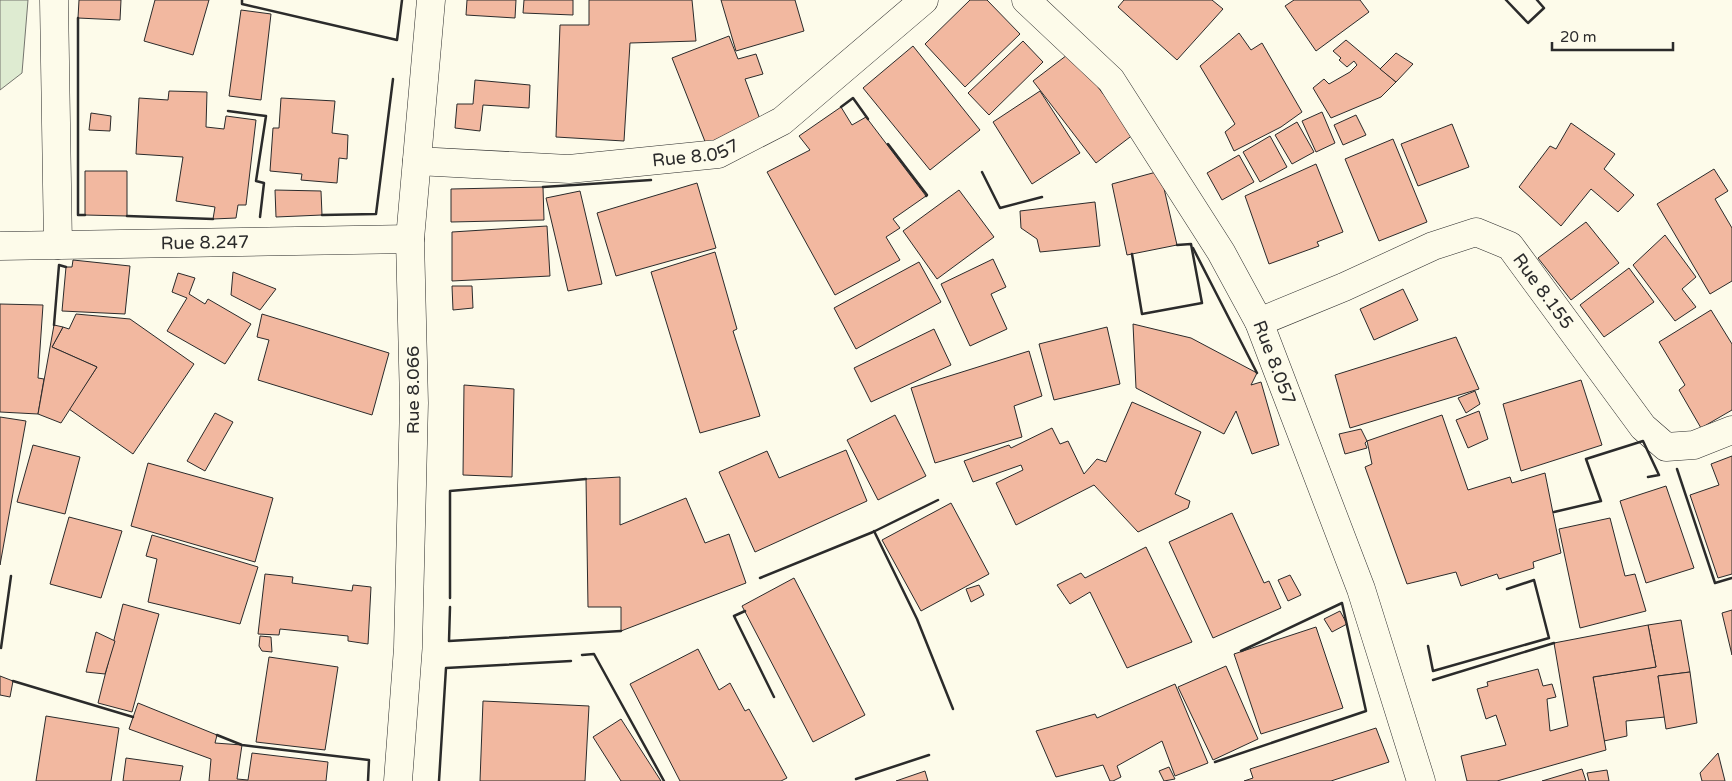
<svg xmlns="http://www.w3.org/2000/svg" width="1732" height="781" viewBox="0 0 1732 781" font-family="'Varela Round',sans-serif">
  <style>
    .green { fill: #deebd1; stroke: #74746e }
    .building { fill: #f2b8a0; stroke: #2b2b2b }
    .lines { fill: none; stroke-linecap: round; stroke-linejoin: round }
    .minor-casing { stroke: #2b2b2b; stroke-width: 29 }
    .minor { stroke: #fdfbea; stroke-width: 28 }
    .wall { stroke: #2b2b2b; stroke-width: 2.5 }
    .labels { text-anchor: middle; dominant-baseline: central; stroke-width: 4; stroke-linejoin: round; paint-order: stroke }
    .street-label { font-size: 18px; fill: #2b2b2b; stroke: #fdfbea }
  </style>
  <rect width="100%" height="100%" fill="#fdfbea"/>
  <!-- green -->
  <polygon class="green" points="0,0 28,0 22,73 0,90"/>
  <!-- building -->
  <g class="building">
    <polygon points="79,0 121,0 120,20 78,18"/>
    <polygon points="155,0 209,0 193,55 144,41"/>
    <polygon points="467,0 516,0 515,18 466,15"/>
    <polygon points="524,0 573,0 573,15 523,13"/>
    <polygon points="589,0 692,0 696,41 630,43 624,141 556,137 560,25 589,25"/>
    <polygon points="721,0 795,0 804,31 736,51"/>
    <polygon points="970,0 987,0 1020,34 965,87 925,44"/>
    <polygon points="1124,0 1212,0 1223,9 1177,60 1118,7"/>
    <polygon points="1294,0 1360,0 1369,12 1316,51 1285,6"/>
    <polygon points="241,10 271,14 261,100 229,96"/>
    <polygon points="1239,33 1251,50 1262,43 1302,112 1281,127 1234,151 1225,132 1235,124 1200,66"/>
    <polygon points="729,36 738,59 756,54 763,74 745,79 761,122 706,144 672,58"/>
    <polygon points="1346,40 1396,82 1381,97 1331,118 1313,88 1324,79 1329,84 1350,72 1357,65 1354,61 1347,67 1339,60 1341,58 1333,51"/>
    <polygon points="1023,41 1043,62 989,115 968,93"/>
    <polygon points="913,46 980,130 930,170 863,88"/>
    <polygon points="1071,52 1134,134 1096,163 1033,81"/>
    <polygon points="1396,53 1413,64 1396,82 1380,69"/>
    <polygon points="475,80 530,85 529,108 483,105 480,131 455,128 457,104 473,104"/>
    <polygon points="169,91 207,92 206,127 224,129 226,116 256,120 246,205 238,205 236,218 213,219 215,207 176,201 183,157 136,154 139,98 168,100"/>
    <polygon points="1040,91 1080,153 1032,184 993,122"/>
    <polygon points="281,98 335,101 332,133 348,135 347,159 339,158 337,183 301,180 302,174 270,171 273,128 279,128"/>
    <polygon points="841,107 852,125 866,117 926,196 893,219 900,228 886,237 900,260 835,295 767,172 810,150 799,136"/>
    <polygon points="1322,112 1335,143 1316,152 1302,121"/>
    <polygon points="91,113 111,116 110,131 89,130"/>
    <polygon points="1356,115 1366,135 1343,145 1334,125"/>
    <polygon points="1297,122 1314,152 1292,164 1275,135"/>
    <polygon points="1571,123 1615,154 1604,169 1634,195 1618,212 1591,189 1561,226 1519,187 1550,146 1556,149"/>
    <polygon points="1452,124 1469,167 1418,186 1401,144"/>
    <polygon points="1270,136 1287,167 1260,182 1243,152"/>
    <polygon points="1393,139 1427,222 1379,241 1345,159"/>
    <polygon points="1239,155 1254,182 1222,200 1207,173"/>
    <polygon points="1316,164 1343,232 1317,242 1319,246 1269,264 1245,196"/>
    <polygon points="1714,169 1728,191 1715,199 1732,228 1732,281 1710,294 1657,204"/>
    <polygon points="85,171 127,171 127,216 85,215"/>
    <polygon points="1160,171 1177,245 1127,255 1112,184"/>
    <polygon points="697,183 716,248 616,276 597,213"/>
    <polygon points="543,187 544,220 451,222 451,189"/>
    <polygon points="275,190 321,191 322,215 276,217"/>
    <polygon points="959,190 994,237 937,279 903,231"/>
    <polygon points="580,191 602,284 568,291 546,198"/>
    <polygon points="1095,202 1100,246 1040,252 1037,239 1021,228 1020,211"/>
    <polygon points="1586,222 1619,263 1571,300 1538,258"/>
    <polygon points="547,226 550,276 452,281 452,232"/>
    <polygon points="1665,235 1696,277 1682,289 1696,307 1675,321 1633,265"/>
    <polygon points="715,252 737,329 733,331 760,416 700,433 651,272"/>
    <polygon points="993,259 1006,287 991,294 1007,329 970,346 941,284"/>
    <polygon points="73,260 130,266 125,314 62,311 66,267 72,267"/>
    <polygon points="919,262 941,302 856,349 834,308"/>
    <polygon points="1629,268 1654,302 1604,337 1580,305"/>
    <polygon points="233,272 276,289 260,310 231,295"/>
    <polygon points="178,273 195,278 189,294 205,304 208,299 251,324 225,364 167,331 187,298 172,292"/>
    <polygon points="452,286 472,286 473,308 453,310"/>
    <polygon points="1403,289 1418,320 1374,340 1360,309"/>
    <polygon points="0,304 43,305 38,378 44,379 38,414 0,412"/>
    <polygon points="1711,310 1732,344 1732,410 1701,428 1679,390 1685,385 1659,342"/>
    <polygon points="76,314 130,319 194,364 133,454 69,409 97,367 52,347 63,327 69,329"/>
    <polygon points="262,314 389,353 372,415 258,380 269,340 257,337"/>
    <polygon points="1133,324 1191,338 1257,373 1251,385 1261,382 1279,445 1252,454 1236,411 1224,434 1136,388"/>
    <polygon points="54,325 63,327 52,347 97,367 61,423 38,414"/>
    <polygon points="1107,327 1120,384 1054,400 1039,344"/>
    <polygon points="934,329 951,365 871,402 854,368"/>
    <polygon points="1456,337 1479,389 1350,428 1335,375"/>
    <polygon points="1029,351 1042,396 1014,406 1022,437 935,463 911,388"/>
    <polygon points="1581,380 1602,445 1521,471 1503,404"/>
    <polygon points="464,385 514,389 512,477 463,475"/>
    <polygon points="1475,391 1480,404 1466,413 1458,398"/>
    <polygon points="1132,402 1201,432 1175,494 1190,501 1188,508 1138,532 1094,485 1016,525 996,483 1023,470 1021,465 973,482 964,461 1009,445 1011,448 1052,428 1060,444 1068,441 1084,474 1097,459 1106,462"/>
    <polygon points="1479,411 1488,439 1468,448 1456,420"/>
    <polygon points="215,413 233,422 205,471 187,461"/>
    <polygon points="895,415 926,476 878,500 847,440"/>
    <polygon points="1442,415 1468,490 1510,477 1512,483 1545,473 1561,553 1533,562 1534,568 1499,579 1497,574 1461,586 1456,572 1407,584 1365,467 1372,464 1367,441"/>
    <polygon points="0,417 26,421 0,565"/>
    <polygon points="1361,429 1367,441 1365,443 1367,448 1345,454 1339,434"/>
    <polygon points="33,445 80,457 65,514 17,502"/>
    <polygon points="846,450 867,501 755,552 719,472 767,451 779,478"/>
    <polygon points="1732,456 1732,574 1718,578 1690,495 1719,485 1711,464"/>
    <polygon points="148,463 273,498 255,562 131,526"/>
    <polygon points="620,477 620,525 686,498 705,543 729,534 746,583 621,631 621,607 588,607 586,479"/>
    <polygon points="1666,486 1694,568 1646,583 1620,501"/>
    <polygon points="951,503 989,574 921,611 882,540"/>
    <polygon points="1232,513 1264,583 1269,581 1281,608 1213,638 1169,542"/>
    <polygon points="69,517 122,531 101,598 50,584"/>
    <polygon points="1610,518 1625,576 1635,574 1646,611 1580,628 1559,529"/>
    <polygon points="152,535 258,567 240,624 148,602 157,559 146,556"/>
    <polygon points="1146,547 1192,642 1127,668 1090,592 1070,604 1057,585 1081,573 1085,578"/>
    <polygon points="265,574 293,577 292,583 352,591 353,585 371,587 368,644 348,641 348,636 280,629 279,635 258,634"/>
    <polygon points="1290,575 1301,595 1288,601 1278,580"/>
    <polygon points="794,578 865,715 813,742 742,606"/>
    <polygon points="979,585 984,595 971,602 966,589"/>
    <polygon points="123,604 159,614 132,712 98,703"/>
    <polygon points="1732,610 1732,655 1722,613"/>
    <polygon points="1340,611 1347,624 1332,632 1324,619"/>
    <polygon points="1681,620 1690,672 1658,676 1665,717 1626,721 1627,736 1604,741 1593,677 1656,667 1648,625"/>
    <polygon points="1648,625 1656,667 1593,677 1606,750 1497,781 1467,781 1461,756 1506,745 1496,715 1486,719 1477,689 1488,686 1487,682 1538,669 1543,686 1552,684 1556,697 1547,699 1550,731 1568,726 1554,643"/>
    <polygon points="1316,627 1343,708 1261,734 1234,654"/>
    <polygon points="96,632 115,641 105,674 86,672"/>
    <polygon points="260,636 271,637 272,652 262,651 259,646"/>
    <polygon points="698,649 719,690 730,683 745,711 749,709 787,778 781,781 680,781 630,684"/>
    <polygon points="269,657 338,667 325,750 256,742"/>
    <polygon points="1226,666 1258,739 1213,760 1178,687"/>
    <polygon points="1690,672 1697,723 1666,729 1658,676"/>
    <polygon points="0,676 13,681 10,697 0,695"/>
    <polygon points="1175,684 1208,763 1175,776 1162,741 1117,766 1121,777 1113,781 1110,781 1103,765 1056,777 1036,731 1095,714 1097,718"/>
    <polygon points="483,701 589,706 585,781 480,781"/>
    <polygon points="138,703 217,735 215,743 242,745 237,779 248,780 252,753 328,762 326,781 209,781 211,759 129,729"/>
    <polygon points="46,716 119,728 111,781 36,781"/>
    <polygon points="621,719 661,781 621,781 593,737"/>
    <polygon points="1376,728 1389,762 1331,781 1244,781 1253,778 1250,769"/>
    <polygon points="1718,753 1725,781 1702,781 1700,773"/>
    <polygon points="126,758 183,766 180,781 123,781"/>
    <polygon points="1169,767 1175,779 1164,781 1159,771"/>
    <polygon points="1582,769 1586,781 1542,781"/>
    <polygon points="1607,770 1609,781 1589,781 1587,773"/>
    <polygon points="925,771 928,781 896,781"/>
  </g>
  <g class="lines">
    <!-- minor casing -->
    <g class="minor-casing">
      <g id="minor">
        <polyline points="54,0 58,245"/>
        <path id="s1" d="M1026,0L1111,80L1221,252L1259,322L1361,589L1421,781"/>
        <path id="s2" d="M417,161L569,169L718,154L782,121L924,0"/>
        <path id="s3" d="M0,246L410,239"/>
        <path id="s4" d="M1259,322L1344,287L1433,246L1476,232L1510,246L1643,427L1666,447L1694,445L1732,430"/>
        <polyline points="398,781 408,648 414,403 410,239 431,0"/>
      </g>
    </g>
    <!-- minor -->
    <use href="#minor" class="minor"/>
    <!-- wall -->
    <g class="wall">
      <polyline points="242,0 242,4 397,40 402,0"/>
      <polyline points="1506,0 1528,23 1544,8 1537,0"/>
      <polyline points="78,18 78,215 85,215"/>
      <polyline points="841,107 853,98 868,119"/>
      <polyline points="228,111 266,116 256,181 264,183 260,217"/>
      <polyline points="888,144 927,195 926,196"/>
      <polyline points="982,172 1000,208 1042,197"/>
      <polyline points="543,187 651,180"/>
      <polyline points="322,215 376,214 393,79"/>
      <polyline points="127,216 213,219"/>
      <polyline points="1193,248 1257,373"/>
      <polyline points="1132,254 1142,314 1202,303 1191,244 1177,245"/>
      <polyline points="54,325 59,265 66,267"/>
      <polyline points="1677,469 1715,583 1732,578"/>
      <polyline points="1554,512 1601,501 1586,459 1643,441 1659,475 1648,477"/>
      <polyline points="874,531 917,619 953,709"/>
      <polyline points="760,578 873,532 938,500"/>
      <polyline points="450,598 450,491 586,479"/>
      <polyline points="450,607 449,641 621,631"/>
      <polyline points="745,611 734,616 774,697"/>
      <polyline points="1428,646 1433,671 1549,638 1534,580 1507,589"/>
      <polyline points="1,648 11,576"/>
      <polyline points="582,655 594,654 664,781"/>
      <polyline points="1433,680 1554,643"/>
      <polyline points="13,681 133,717"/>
      <polyline points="217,735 242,745 369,760 368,781"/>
      <polyline points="1215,762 1366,711 1342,603 1241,651"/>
      <polyline points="856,779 929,755"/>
      <polyline points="439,781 446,668 571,661"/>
    </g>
  </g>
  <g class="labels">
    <!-- street labels -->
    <g class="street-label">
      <text stroke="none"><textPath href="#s2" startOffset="280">Rue 8.057</textPath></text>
      <text stroke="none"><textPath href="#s3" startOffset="205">Rue 8.247</textPath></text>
      <text stroke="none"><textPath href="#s4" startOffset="328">Rue 8.155</textPath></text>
      <text stroke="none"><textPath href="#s1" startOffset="444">Rue 8.057</textPath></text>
      <text transform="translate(413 390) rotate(-90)">Rue 8.066</text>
    </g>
  </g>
  <!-- scale -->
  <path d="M1552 42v8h121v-8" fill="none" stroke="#2b2b2b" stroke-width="2.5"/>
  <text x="1560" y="42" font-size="15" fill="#2b2b2b" stroke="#fdfbea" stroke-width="4" paint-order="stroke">20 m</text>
</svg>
